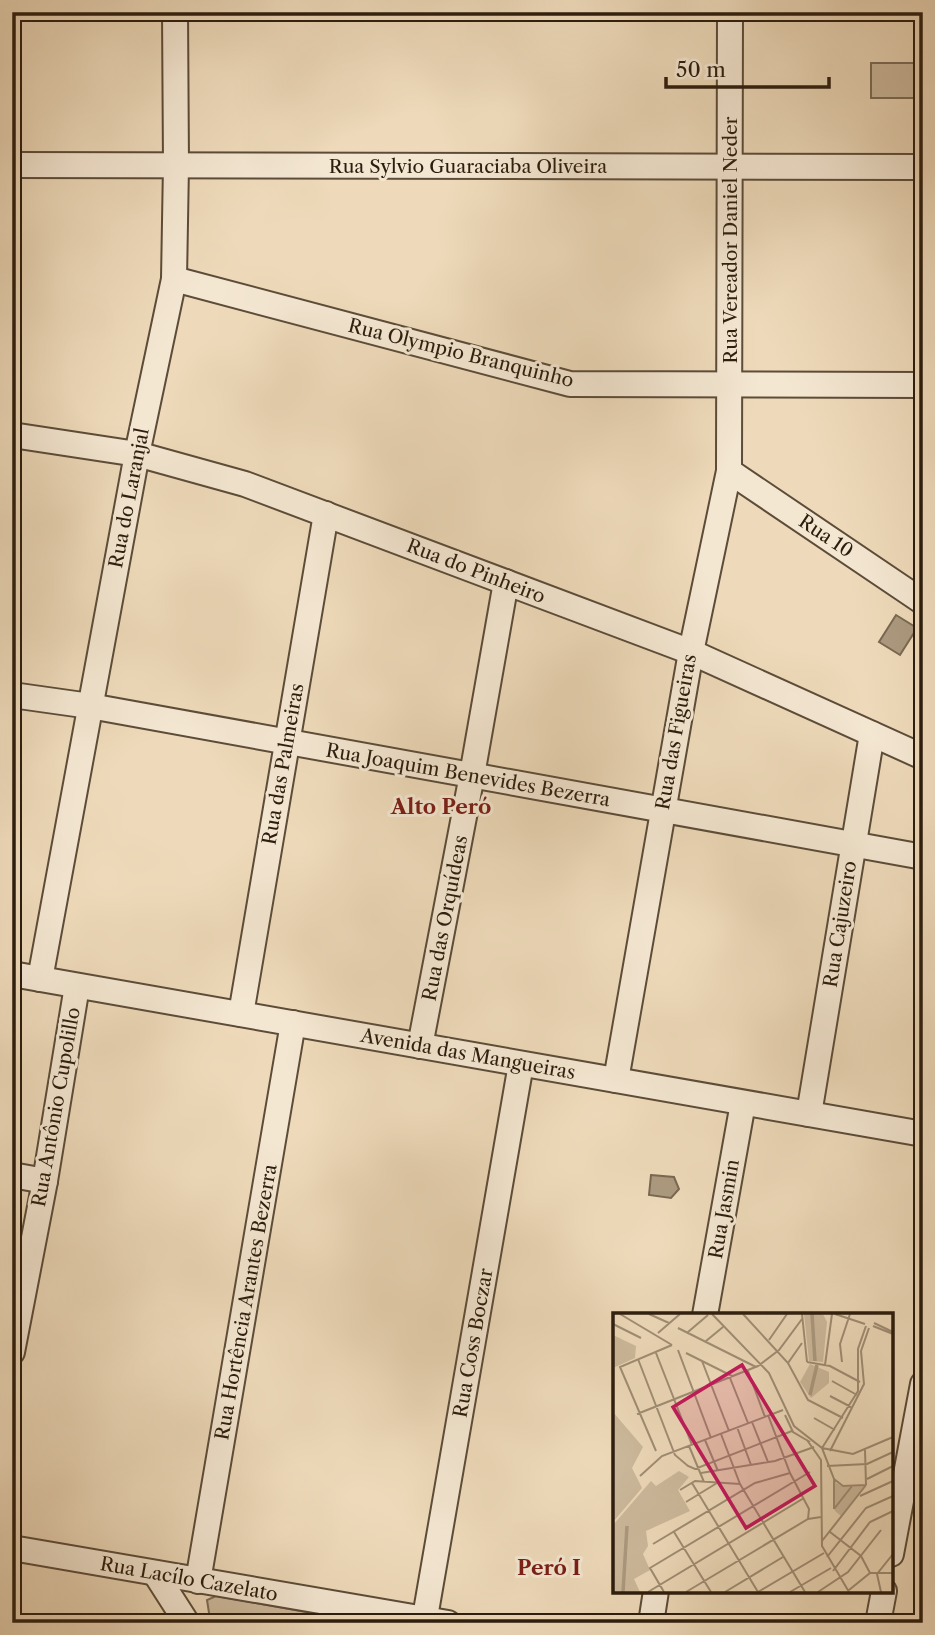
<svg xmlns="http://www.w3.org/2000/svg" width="935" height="1635" viewBox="0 0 935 1635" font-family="'Libre Caslon Text',serif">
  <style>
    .green { fill: #cdba9d; stroke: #7c6c56; stroke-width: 2 }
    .water { fill: #ac9a80; stroke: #796852; stroke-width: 2 }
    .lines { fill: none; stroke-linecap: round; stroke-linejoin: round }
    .minor-casing { stroke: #5c4c39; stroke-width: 28 }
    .minor { stroke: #f4e7d2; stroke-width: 24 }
    .labels { text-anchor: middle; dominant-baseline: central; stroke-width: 6; stroke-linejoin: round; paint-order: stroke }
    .street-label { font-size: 19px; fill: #2c1d0e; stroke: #f4e7d2 }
    .neighbourhood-label { font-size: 21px; font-weight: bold; fill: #7a1f14; stroke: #f4e7d2 }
    .inset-river { fill: none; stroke: #ac9a80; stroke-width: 3.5 }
    .inset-road { fill: none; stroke: #a08e75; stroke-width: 2 }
    .view { fill: #c2185b; fill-opacity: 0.15; stroke: #c2185b; stroke-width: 3.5 }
    .inset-edge { fill: none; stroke: #2c1d0e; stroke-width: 3.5 }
  </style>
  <rect width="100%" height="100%" fill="#eedaba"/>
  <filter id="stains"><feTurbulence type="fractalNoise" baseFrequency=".00286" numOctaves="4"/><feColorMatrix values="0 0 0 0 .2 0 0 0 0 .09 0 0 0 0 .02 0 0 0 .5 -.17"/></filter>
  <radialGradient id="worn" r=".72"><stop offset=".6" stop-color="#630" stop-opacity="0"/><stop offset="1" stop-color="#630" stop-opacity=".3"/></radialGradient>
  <!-- green -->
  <g class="green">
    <rect x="871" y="63" width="52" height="35"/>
    <polygon points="216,1596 368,1623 215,1623 209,1613 207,1600"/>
  </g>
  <!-- water -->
  <g class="water">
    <polygon points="896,615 917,628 900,655 879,642"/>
    <polygon points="651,1175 674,1177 679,1189 671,1198 649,1195"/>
  </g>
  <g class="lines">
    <!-- minor casing -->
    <g class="minor-casing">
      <g id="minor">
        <polyline points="12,165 923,167"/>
        <polyline points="174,279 570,384 923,385"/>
        <polyline points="12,435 137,454 245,484 691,652 923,757"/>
        <polyline points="729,471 923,602"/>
        <polyline points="12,695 90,706 923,857"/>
        <polyline points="12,974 923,1134"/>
        <polyline points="40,979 137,454 174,279 176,165 175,12"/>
        <polyline points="241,1014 326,514"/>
        <polyline points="420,1046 472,775 506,582"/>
        <polyline points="616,1080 691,652 729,471 730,12"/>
        <polyline points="809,1114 872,734"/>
        <polyline points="12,1175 45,1181"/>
        <polyline points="705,1315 743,1103"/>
        <polyline points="12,1352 45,1181 77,986"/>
        <polyline points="12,1548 448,1623"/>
        <polyline points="891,1554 923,1384"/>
        <polyline points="155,1573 187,1623"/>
        <polyline points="198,1581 293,1023"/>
        <polyline points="424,1623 521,1064"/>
        <polyline points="651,1623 656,1591"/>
        <polyline points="878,1623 884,1591"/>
      </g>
    </g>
    <!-- minor -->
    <use href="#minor" class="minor"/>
  </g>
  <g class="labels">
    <!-- street labels -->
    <g class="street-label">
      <text x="468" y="166">Rua Sylvio Guaraciaba Oliveira</text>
      <text transform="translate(730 240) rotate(-90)">Rua Vereador Daniel Neder</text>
      <text transform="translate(461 353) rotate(14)">Rua Olympio Branquinho</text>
      <text transform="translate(129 498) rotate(-79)">Rua do Laranjal</text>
      <text transform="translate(826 536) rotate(34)">Rua 10</text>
      <text transform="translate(476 571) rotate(21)">Rua do Pinheiro</text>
      <text transform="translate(676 732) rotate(-80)">Rua das Figueiras</text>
      <text transform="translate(283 764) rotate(-80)">Rua das Palmeiras</text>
      <text transform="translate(468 775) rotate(10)">Rua Joaquim Benevides Bezerra</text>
      <text transform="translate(445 918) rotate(-79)">Rua das Orquídeas</text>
      <text transform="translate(840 924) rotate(-81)">Rua Cajuzeiro</text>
      <text transform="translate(468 1054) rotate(10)">Avenida das Mangueiras</text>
      <text transform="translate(56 1107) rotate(-80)">Rua Antônio Cupolillo</text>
      <text transform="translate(724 1209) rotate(-80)">Rua Jasmin</text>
      <text transform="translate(246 1302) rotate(-80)">Rua Hortência Arantes Bezerra</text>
      <text transform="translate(473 1343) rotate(-80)">Rua Coss Boczar</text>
      <text transform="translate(189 1579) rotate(10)">Rua Lacílo Cazelato</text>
    </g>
    <!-- neighbourhood labels -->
    <g class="neighbourhood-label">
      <text x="441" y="806">Alto Peró</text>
      <text x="549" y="1567">Peró I</text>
    </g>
  </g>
  <!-- overview -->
  <g transform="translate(613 1313)">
    <rect width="280" height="280" fill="#eedaba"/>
    <path d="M191,1H210L214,9L210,49L196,48ZM0,22L23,33L22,45L0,55ZM197,51L216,59V70L198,85L187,69ZM0,99L30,134L19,155L29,175L0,209ZM66,158L76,164L65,177L77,198L33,218L35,233L30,241L37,257L21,266L27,279H0V212L38,168L43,173ZM222,169L230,174L251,173L228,203L222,198Z" fill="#cdba9d"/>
    <path class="inset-river" d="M199,1L202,48M197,82L204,52M10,279L14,213"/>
    <path class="inset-road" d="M7,1L59,32M36,1L56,10M99,1L156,60L181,113L209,135L240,141L280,124M130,1L175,50L195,87L230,105M189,1L194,49M222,1L252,11M261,10L280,19M0,11L28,25M260,13L280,21M65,15L143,54M75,19L95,2M45,20L67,1M156,27L174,1M93,28L110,14M65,37L98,125M43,40L79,132M73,40L119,63M25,46L62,142L75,153L82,156L179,118M89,48L116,118M194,49L217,53L247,69M229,49L227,31L237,1M175,50L189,30M212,52L219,1M135,58L152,104M117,65L135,110M219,68L244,82M217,83L238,94M24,101L145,53L166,37L189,6M155,102L177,160L196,196L195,206M172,102L180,119L197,129M201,105L222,117M139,109L155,149M124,114L138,152M108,121L127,171L192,279M92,127L105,158M194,127L208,147L209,233L236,279M76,133L91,169M252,137L253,172M43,138L7,54L59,32M217,138L251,71L248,38L256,15M214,153L254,151L280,139M88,160L162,148L201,134M27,163L49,143L170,97M221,166L230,173L253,172M254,166L280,153M79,170L145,279M67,177L82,168L127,171M247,183L280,168M73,189L104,170M221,196V166L209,135L245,78V36L253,13M221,196L239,173M61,219L98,279M217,219L248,243L257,260M209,228L253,172M40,231L142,170L177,160M214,244L253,195L280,183M220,258L257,209L280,198M236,277L257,260H280M35,279L191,185M51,279L37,255L197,159M73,279L195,206L208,204M112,279L170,244M145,279L211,240M177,279L218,255M205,279L235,259L268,217M268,279L264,261L280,241"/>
    <path class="view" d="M129,52L202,173L133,215L60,94Z"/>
    <rect width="280" height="280" class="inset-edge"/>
  </g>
  <!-- margin -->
  <rect width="935" height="1635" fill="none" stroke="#eedaba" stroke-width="42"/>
  <rect x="14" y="14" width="907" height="1607" fill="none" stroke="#2c1d0e" stroke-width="3.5"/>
  <rect x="21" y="21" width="893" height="1593" fill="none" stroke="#2c1d0e" stroke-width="2"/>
  <!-- scale -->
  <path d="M666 77v10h163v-10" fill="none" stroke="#2c1d0e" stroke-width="3.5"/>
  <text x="676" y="77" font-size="21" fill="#2c1d0e" stroke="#f4e7d2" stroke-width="5" paint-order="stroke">50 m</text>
  <rect width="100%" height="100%" filter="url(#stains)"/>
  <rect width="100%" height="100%" fill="url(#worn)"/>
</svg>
